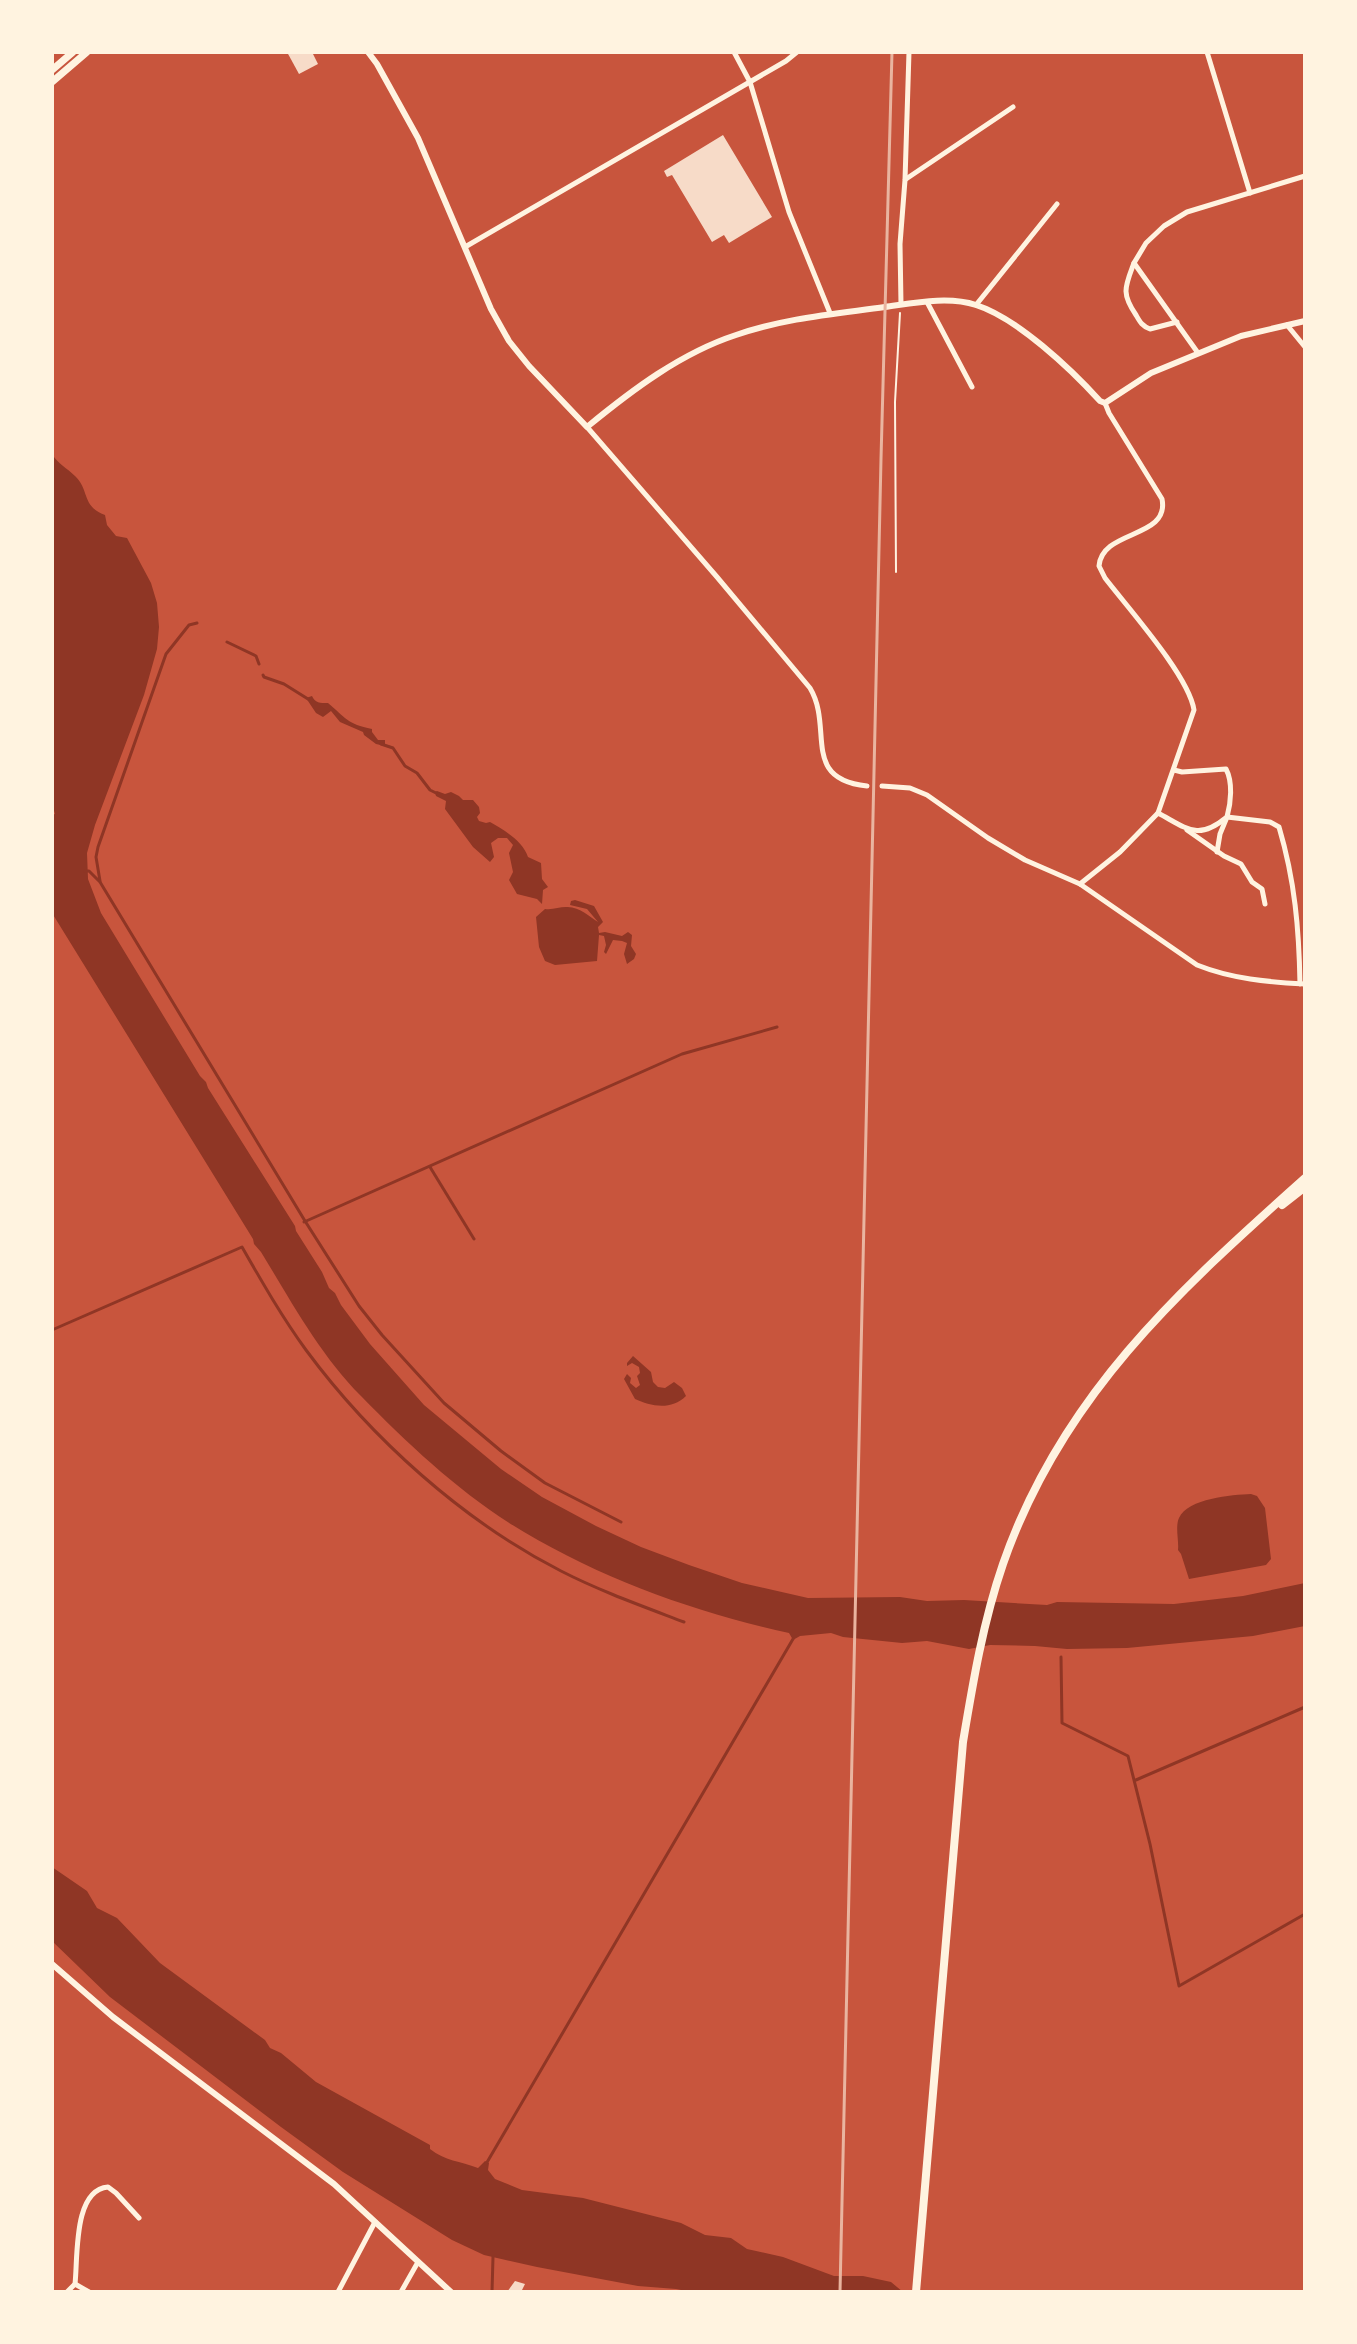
<svg xmlns="http://www.w3.org/2000/svg" width="1357" height="2344" viewBox="0 0 1357 2344" font-family="Signika,sans-serif">
  <style>
    .water { fill: #8f3625 }
    .lines { fill: none; stroke-linecap: round; stroke-linejoin: round }
    .stream { stroke: #8f3625; stroke-width: 3 }
    .building { fill: #f7dbc8 }
    .path { stroke: #fff3e0; stroke-width: 2 }
    .minor { stroke: #fff3e0; stroke-width: 5 }
    .tertiary { stroke: #fff3e0; stroke-width: 6 }
    .secondary { stroke: #fff3e0; stroke-width: 7 }
    .trunk { stroke: #fff3e0; stroke-width: 8 }
    .rail { stroke: #e9b49f; stroke-width: 3 }
  </style>
  <rect width="100%" height="100%" fill="#c8553d"/>
  <!-- water -->
  <g class="water">
    <path d="M52,454C58,464 67,468 75,476C90,490 81,506 105,515L107,525L116,536L127,538L151,583L157,603L159,627L157,649L144,695L95,825L87,853L88,879L101,913L200,1076L206,1082L208,1088L295,1226L296,1231L322,1272L329,1288L335,1293L341,1305L370,1344L424,1405L501,1469L542,1497L596,1526L641,1547L689,1565L742,1583L808,1598L900,1597L927,1601L964,1600L1047,1605L1057,1602L1174,1604L1243,1596L1305,1583V1626L1253,1636L1127,1648L1067,1649L1035,1646L990,1645L969,1649L927,1641L902,1643L843,1637L831,1633L800,1636L793,1640L789,1633C695,1612 607,1581 524,1532C463,1496 410,1446 361,1396C320,1355 291,1301 261,1252L254,1244L253,1239L52,913V815L55,814L52,804Z"/>
    <path d="M312,696C315,703 320,703 328,703C346,718 347,724 372,729V732L378,740H385V746L376,744L364,735L363,732L340,722L331,711L323,717L316,713L306,698Z"/>
    <path d="M437,791L445,794L451,792L459,796L463,800H473L479,807L480,813L477,817L479,821L486,823L490,822C504,830 523,841 528,857L541,863L542,879L548,887L543,890L542,904L537,899L517,894L509,880L513,872L509,853L513,845L507,838H498L491,843L494,857L490,862L473,847L445,809L446,801L436,796L435,792Z"/>
    <path d="M575,900L594,906L603,922L598,927L599,933L605,932L622,936L628,932L632,935L631,946L636,954L634,959L627,964L624,954L627,943L622,941L613,940L606,954L604,952L606,945L604,936L599,935L597,961L555,965L545,961L539,947L536,917L545,909C553,910 559,907 566,907C579,906 590,917 598,922L587,909L570,905L571,901Z"/>
    <path d="M633,1356L651,1372L653,1382L658,1387L665,1388L674,1382L682,1388L686,1396C671,1411 650,1406 635,1399L624,1379L627,1374L631,1378L630,1383L636,1388L640,1385L637,1376L640,1373L639,1367L632,1363L627,1366V1363Z"/>
    <path d="M1251,1494L1257,1496L1265,1508L1271,1559L1266,1565L1189,1579L1181,1554L1178,1550C1179,1540 1175,1527 1179,1518C1188,1498 1232,1495 1251,1494Z"/>
    <path d="M52,1867L87,1891L97,1908L117,1918L160,1963L265,2040L270,2048L281,2053L316,2082L430,2145V2149C445,2161 460,2161 478,2168L485,2161L489,2163L488,2170L495,2179L522,2190L583,2198L681,2223L705,2235L731,2238L747,2249L783,2257L834,2276H863L891,2282L903,2292H691L676,2289L638,2286L537,2267L484,2255L452,2240L343,2172L281,2127L110,1997L52,1941Z"/>
  </g>
  <g class="lines">
    <!-- stream -->
    <g class="stream">
      <polyline points="227,642 256,656 259,664"/>
      <polyline points="263,675 264,677 284,684 308,699"/>
      <polyline points="381,744 393,748 405,766 417,773 430,790 436,793"/>
      <polyline points="85,871 89,871 100,882 305,1221 359,1306 382,1335 444,1403 501,1451 545,1483 621,1522"/>
      <polyline points="100,881 96,857 98,847 166,654 189,625 197,623"/>
      <polyline points="430,1167 474,1239"/>
      <polyline points="304,1222 682,1054 777,1027"/>
      <path d="M52,1330L242,1247C262,1282 282,1317 306,1350C371,1438 463,1521 561,1571C600,1591 642,1606 684,1622"/>
      <polyline points="1061,1657 1062,1723 1128,1756 1150,1844 1179,1986 1305,1914"/>
      <polyline points="1136,1780 1305,1707"/>
      <polyline points="486,2164 793,1639"/>
      <polyline points="492,2292 493,2257"/>
    </g>
  </g>
  <!-- building -->
  <g class="building">
    <polygon points="287,52 312,52 318,64 299,74"/>
    <polygon points="723,135 772,217 729,243 724,235 712,242 672,175 667,177 664,171"/>
    <polygon points="515,2281 525,2284 521,2292 507,2292"/>
  </g>
  <g class="lines">
    <!-- path -->
    <polyline class="path" points="896,572 895,402 900,313"/>
    <!-- minor -->
    <g class="minor">
      <polyline points="734,52 750,82 789,212 830,313"/>
      <polyline points="1207,52 1250,193"/>
      <polyline points="906,179 1013,107"/>
      <polyline points="465,247 786,61 797,52"/>
      <path d="M1134,263C1125,287 1121,293 1136,315C1140,322 1142,326 1150,329L1177,322"/>
      <polyline points="927,302 972,387"/>
      <polyline points="901,304 900,244 905,180 909,52"/>
      <polyline points="976,305 1057,204"/>
      <polyline points="1287,325 1305,347"/>
      <polyline points="1198,353 1134,263 1146,243 1164,226 1187,212 1305,176"/>
      <path d="M587,427L717,577L810,688C834,728 800,779 867,786"/>
      <path d="M882,786L910,788L927,795L988,838L1025,860L1080,884L1197,965C1232,979 1268,982 1305,984"/>
      <path d="M1158,813C1188,829 1198,841 1227,817C1231,803 1233,782 1226,769L1182,772L1174,770"/>
      <polyline points="1187,830 1224,856 1241,864 1252,882 1262,889 1265,904"/>
      <path d="M1217,852L1220,834L1227,817L1270,822L1279,827C1295,881 1299,929 1300,984"/>
      <path d="M1080,884L1120,852L1158,813L1194,710C1189,676 1128,608 1105,578L1099,566C1102,529 1170,539 1162,499L1109,413L1105,403"/>
      <polyline points="75,2284 89,2292"/>
      <path d="M67,2292L75,2284C78,2257 73,2190 108,2187L116,2193L139,2218"/>
      <polyline points="338,2292 375,2222"/>
      <polyline points="401,2292 418,2262"/>
    </g>
    <!-- tertiary -->
    <g class="tertiary">
      <path d="M368,52L377,64L418,138L491,309L509,341L529,366L587,427C632,390 681,353 736,335C785,318 835,314 885,307C914,303 948,296 976,305C1017,318 1071,369 1100,401L1105,403L1151,373L1241,336L1305,321"/>
      <polyline points="52,1964 113,2017 334,2184 451,2292"/>
    </g>
    <!-- secondary -->
    <g class="secondary">
      <polyline points="52,70 73,52"/>
      <polyline points="52,82 87,52"/>
    </g>
    <!-- trunk -->
    <g class="trunk">
      <polyline points="1282,1205 1305,1187"/>
      <path d="M916,2292L963,1742C973,1682 983,1622 1003,1564C1061,1397 1177,1292 1305,1178"/>
    </g>
    <!-- rail -->
    <polyline class="rail" points="840,2292 881,459 892,52"/>
  </g>
  <!-- border -->
  <rect width="1357" height="2344" fill="none" stroke="#fff3e0" stroke-width="108"/>
</svg>
